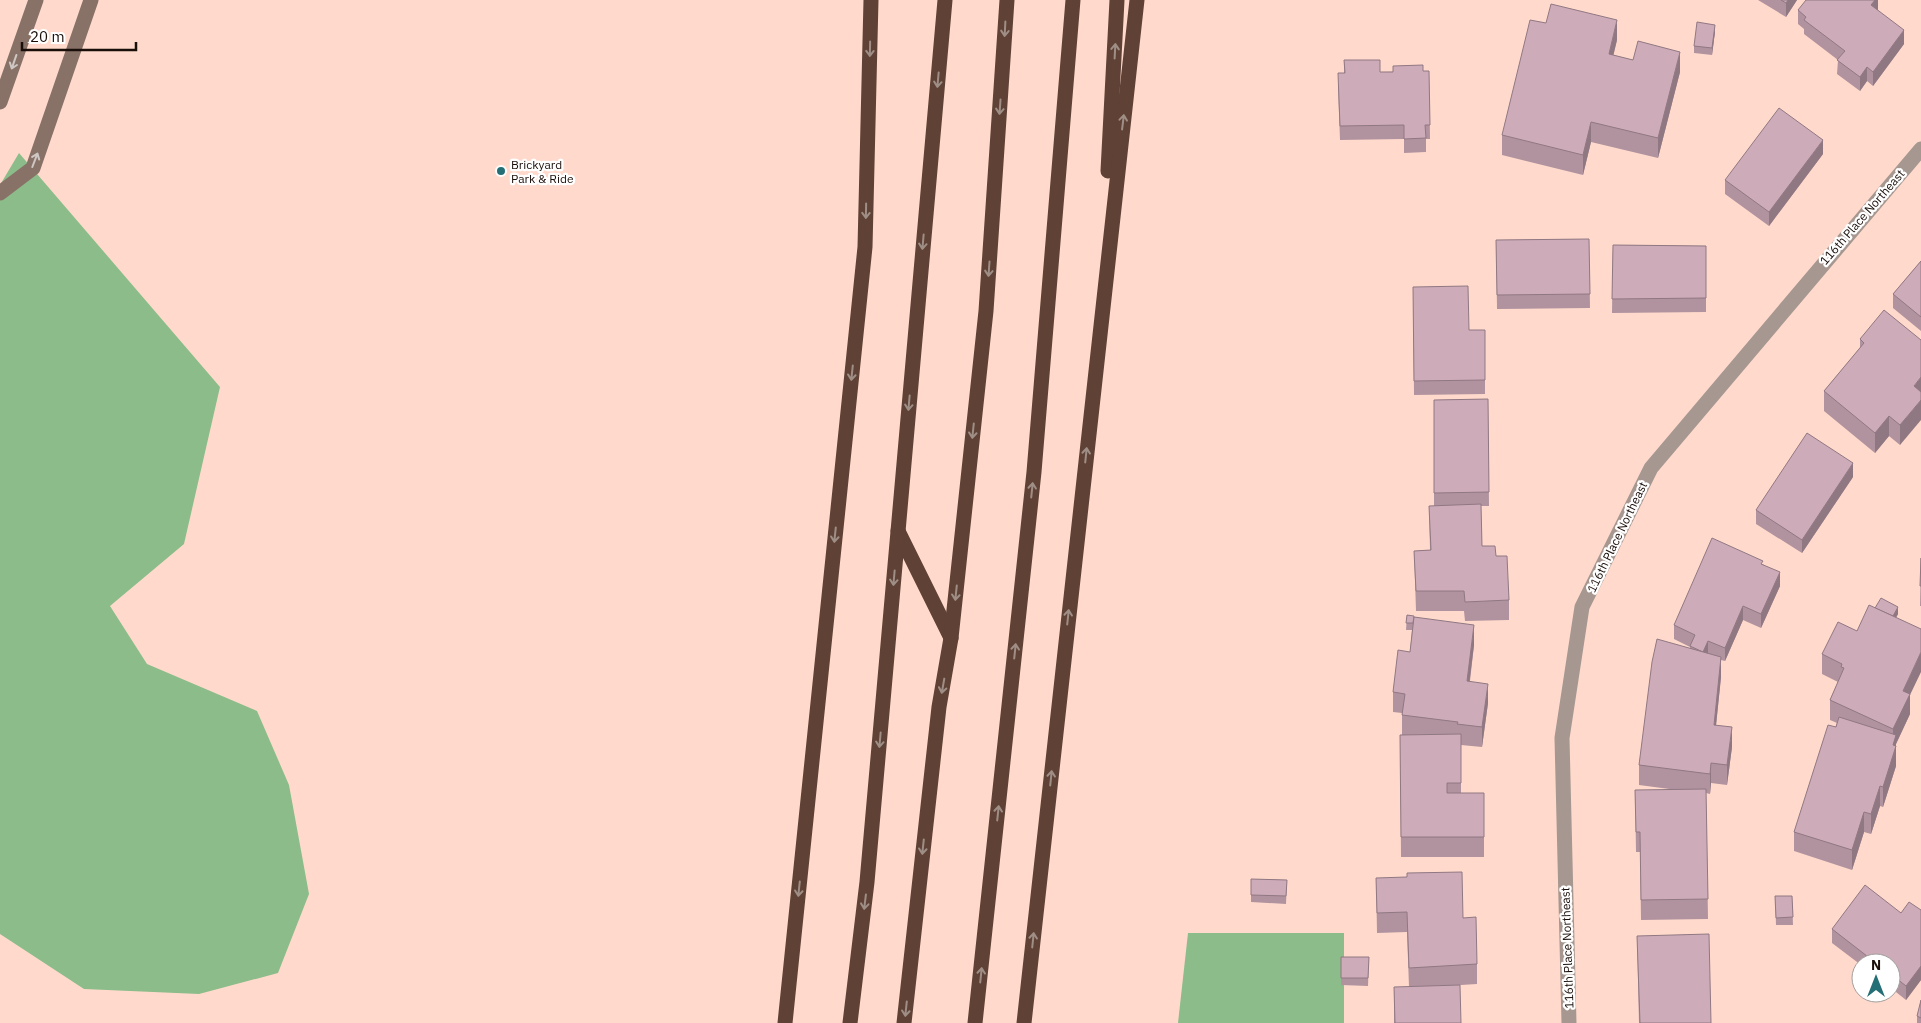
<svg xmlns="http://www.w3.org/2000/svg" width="1921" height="1023" viewBox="0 0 1921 1023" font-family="'IBM Plex Sans',sans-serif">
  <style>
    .forest { fill: #8cbc8a }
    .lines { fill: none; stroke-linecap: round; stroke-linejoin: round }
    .street { stroke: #a69790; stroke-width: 15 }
    .secondary { stroke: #887268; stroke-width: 15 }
    .highway { stroke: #5f4235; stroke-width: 15 }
    .wall { fill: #b1939f }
    .shaded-wall { fill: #907882 }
    .building { fill: #ceabb9; stroke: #907882 }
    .oneway { stroke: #9f8e86 }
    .oneway2 { stroke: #cfc7c3 }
    .poi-dot { fill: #246e75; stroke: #fff; stroke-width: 2 }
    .labels { text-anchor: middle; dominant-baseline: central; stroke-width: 4.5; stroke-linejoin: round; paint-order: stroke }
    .poi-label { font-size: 12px; fill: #1a0e09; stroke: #fff; text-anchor: start }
    .street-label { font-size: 12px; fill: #1a0e09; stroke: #fff }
  </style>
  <rect width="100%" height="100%" fill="#ffdacc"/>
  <!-- forest -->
  <g class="forest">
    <polygon points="19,153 220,387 184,544 110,606 147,664 257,711 289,785 309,894 278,973 199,994 84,989 0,934 0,185"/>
    <polygon points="1188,933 1344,933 1344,1023 1178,1023"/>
  </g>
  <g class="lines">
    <!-- street -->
    <polyline class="street" points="1569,1023 1562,738 1582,607 1651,468 1921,149"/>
    <!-- secondary -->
    <g class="secondary">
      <polyline points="0,102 36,0"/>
      <polyline points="0,193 33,168 91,0"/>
    </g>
    <!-- highway -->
    <g class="highway">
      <polyline points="1108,171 1117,0"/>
      <polyline points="898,531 951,638"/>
      <polyline points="785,1023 865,247 871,0"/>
      <polyline points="850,1023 867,882 945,0"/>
      <polyline points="904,1023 939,707 951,638 986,311 1007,0"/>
      <polyline points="975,1023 1034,472 1073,0"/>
      <polyline points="1024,1023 1137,0"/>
    </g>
  </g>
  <!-- wall -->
  <g class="wall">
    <polygon points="1758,0 1797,0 1786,17"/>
    <polygon points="1878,0 1878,10 1904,44 1873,86 1867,81 1860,91 1837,74 1838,60 1804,34 1804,29 1798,24 1798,10"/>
    <polygon points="1715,32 1712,55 1694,53 1694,46"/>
    <polygon points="1617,40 1613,55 1680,72 1658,158 1591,142 1583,175 1502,155 1502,135"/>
    <polygon points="1344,60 1380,72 1429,71 1430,139 1426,139 1426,152 1404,153 1404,139 1340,140 1338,87 1344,73"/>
    <polygon points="1823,154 1769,226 1725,194 1725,180"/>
    <polygon points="1589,239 1590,308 1497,309 1496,240"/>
    <polygon points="1613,245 1706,246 1706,312 1612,313"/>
    <polygon points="1921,261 1921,331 1893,308 1893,294"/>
    <polygon points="1413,287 1469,330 1485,330 1485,394 1414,395"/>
    <polygon points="1860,339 1921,340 1900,445 1889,436 1875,453 1824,411 1824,391 1860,348"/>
    <polygon points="1488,399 1489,506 1481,506 1482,546 1496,556 1509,600 1509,620 1465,621 1464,611 1416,611 1414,551 1430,550 1429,506 1434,506 1434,400"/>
    <polygon points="1853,477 1802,553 1756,524 1756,510"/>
    <polygon points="1921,558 1921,606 1920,606"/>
    <polygon points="1763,564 1780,586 1761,628 1743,620 1725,661 1721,660 1721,677 1716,725 1732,747 1727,785 1711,783 1710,794 1706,793 1708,919 1641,920 1640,852 1636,852 1635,790 1677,790 1639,785 1639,765 1690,648 1690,647 1674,639 1674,625"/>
    <polygon points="1875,608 1898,614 1896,618 1910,695 1910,714 1896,744 1896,766 1883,807 1880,806 1871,834 1864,832 1852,870 1794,851 1794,832 1837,723 1830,720 1830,700 1838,682 1822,674 1822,654 1857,631"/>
    <polygon points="1407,615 1414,617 1474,645 1470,681 1488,703 1482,747 1461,745 1461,793 1484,793 1484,857 1401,857 1400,735 1405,735 1402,735 1402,713 1393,712 1393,692 1410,652 1412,630 1406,630"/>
    <polygon points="1376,878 1463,918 1477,964 1477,984 1445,986 1461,1023 1394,1023 1394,987 1409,987 1407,932 1377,933"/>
    <polygon points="1251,879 1287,880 1286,904 1251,902"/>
    <polygon points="1775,896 1792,896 1793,925 1776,925"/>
    <polygon points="1921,910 1921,980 1906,1000 1891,988 1891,963 1861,963 1861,965 1832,943 1832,929 1901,913"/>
    <polygon points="1637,936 1711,1023 1639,1023"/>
    <polygon points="1341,957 1369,957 1368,986 1341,985"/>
    <polygon points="1921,1000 1921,1023 1917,1023 1917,1016"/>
  </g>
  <!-- shaded-wall -->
  <g class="shaded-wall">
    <polygon points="1788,0 1797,0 1786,17 1786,3"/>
    <polygon points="1875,0 1878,0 1878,10 1871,19 1871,5"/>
    <polygon points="1617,20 1617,40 1609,74 1609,54"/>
    <polygon points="1715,25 1715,32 1712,55 1712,48"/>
    <polygon points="1904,30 1904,44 1873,86 1873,72"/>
    <polygon points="1680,52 1680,72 1658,158 1658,138"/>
    <polygon points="1867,67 1867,81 1860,91 1860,77"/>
    <polygon points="1591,122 1591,142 1583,175 1583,155"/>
    <polygon points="1823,140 1823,154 1769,226 1769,212"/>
    <polygon points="1921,377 1921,397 1914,386"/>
    <polygon points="1921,400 1921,420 1900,445 1900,425"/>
    <polygon points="1889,416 1889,436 1875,453 1875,433"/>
    <polygon points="1853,463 1853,477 1802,553 1802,540"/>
    <polygon points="1780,572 1780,586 1761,628 1761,614"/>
    <polygon points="1743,606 1743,620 1725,661 1725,648"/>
    <polygon points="1898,607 1898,614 1888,631 1888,624"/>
    <polygon points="1474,625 1474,645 1467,701 1467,681"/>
    <polygon points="1708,641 1708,654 1703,652"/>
    <polygon points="1921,652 1921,672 1910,695 1910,714 1896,744 1896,766 1883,807 1883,787 1893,743 1893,729 1903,691"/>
    <polygon points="1721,657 1721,677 1714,745 1714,725"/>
    <polygon points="1488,684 1488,703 1482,747 1482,727"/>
    <polygon points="1732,727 1732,747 1727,785 1727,765"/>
    <polygon points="1711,763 1711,783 1710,794 1710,774"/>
    <polygon points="1880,786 1880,806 1871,834 1871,814"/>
    <polygon points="1864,812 1864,832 1852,870 1852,850"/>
    <polygon points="1921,966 1921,980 1906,1000 1906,986"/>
  </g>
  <!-- building -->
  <g class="building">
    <polygon points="1781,0 1788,0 1786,3"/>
    <polygon points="1806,0 1875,0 1871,5 1904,30 1873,72 1867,67 1860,77 1837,60 1845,51 1804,20 1806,17 1798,10"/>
    <polygon points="1551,4 1617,20 1609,54 1633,60 1638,41 1680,52 1658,138 1591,122 1583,155 1502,135 1530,20 1546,23"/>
    <polygon points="1697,22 1715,25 1712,48 1694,46"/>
    <polygon points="1344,60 1380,60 1380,72 1393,72 1393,66 1423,65 1423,71 1429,71 1430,125 1425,125 1426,138 1404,139 1404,125 1340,126 1338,73 1345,73"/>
    <polygon points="1779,108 1823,140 1769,212 1725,180"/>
    <polygon points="1589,239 1590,294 1497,295 1496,240"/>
    <polygon points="1613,245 1706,246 1706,298 1612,299"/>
    <polygon points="1921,261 1921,317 1893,294"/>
    <polygon points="1468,286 1469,330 1485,330 1485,380 1414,381 1413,287"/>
    <polygon points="1884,310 1921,340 1921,377 1914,386 1921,392 1921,400 1900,425 1889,416 1875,433 1824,391 1864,343 1860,339"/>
    <polygon points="1488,399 1489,492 1434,493 1434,400"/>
    <polygon points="1807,433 1853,463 1802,540 1756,510"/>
    <polygon points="1481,504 1482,546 1495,546 1496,556 1507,556 1509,600 1465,602 1464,591 1416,591 1414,551 1431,550 1429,506"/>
    <polygon points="1712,538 1763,561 1761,564 1780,572 1761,614 1743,606 1725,648 1708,641 1703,652 1690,646 1695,635 1674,625"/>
    <polygon points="1921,558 1921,586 1920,586"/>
    <polygon points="1881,598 1898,607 1893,616 1875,608"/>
    <polygon points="1869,605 1921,629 1921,652 1903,691 1910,694 1893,729 1830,700 1844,668 1841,667 1842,664 1822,654 1838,622 1857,631"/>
    <polygon points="1407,615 1414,616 1413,623 1406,623"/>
    <polygon points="1414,617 1474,625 1467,681 1488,684 1482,727 1457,724 1458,722 1402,715 1405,694 1393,692 1398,650 1410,652"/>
    <polygon points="1657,639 1721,657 1714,725 1732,727 1727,765 1711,763 1710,774 1639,765 1652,662"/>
    <polygon points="1839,717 1896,735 1893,745 1896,746 1883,787 1880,786 1871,814 1864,812 1852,850 1794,832 1828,725 1836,727"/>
    <polygon points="1461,734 1461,783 1447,783 1447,793 1484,793 1484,837 1401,837 1400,735"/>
    <polygon points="1706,789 1708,899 1641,900 1640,832 1636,832 1635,790"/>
    <polygon points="1462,872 1463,918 1476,917 1477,964 1409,968 1407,912 1377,913 1376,878 1407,877 1407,873"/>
    <polygon points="1251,879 1287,880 1286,896 1251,895"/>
    <polygon points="1865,885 1901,913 1909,902 1921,910 1921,966 1906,986 1891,974 1891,963 1876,963 1832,929"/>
    <polygon points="1775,896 1792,896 1793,917 1776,918"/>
    <polygon points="1709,934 1711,1023 1640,1023 1637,936"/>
    <polygon points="1341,957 1369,957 1368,978 1341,978"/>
    <polygon points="1460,985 1461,1023 1395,1023 1394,987"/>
    <polygon points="1921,1000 1921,1018 1917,1016"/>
  </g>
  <!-- one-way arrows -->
  <defs><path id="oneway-shaft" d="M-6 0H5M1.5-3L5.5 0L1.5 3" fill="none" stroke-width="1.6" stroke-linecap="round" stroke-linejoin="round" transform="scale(1.25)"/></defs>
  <g class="oneway">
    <use href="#oneway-shaft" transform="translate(1005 29) rotate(93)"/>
    <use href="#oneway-shaft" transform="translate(870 49) rotate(91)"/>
    <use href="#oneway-shaft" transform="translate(1115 51) rotate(-87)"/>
    <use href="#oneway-shaft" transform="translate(938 80) rotate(95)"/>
    <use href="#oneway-shaft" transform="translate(1000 107) rotate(94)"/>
    <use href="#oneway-shaft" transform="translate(1123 122) rotate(-83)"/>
    <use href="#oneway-shaft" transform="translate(866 211) rotate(91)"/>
    <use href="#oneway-shaft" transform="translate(923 242) rotate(95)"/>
    <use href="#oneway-shaft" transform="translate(989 269) rotate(94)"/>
    <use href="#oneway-shaft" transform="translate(852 373) rotate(96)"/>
    <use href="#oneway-shaft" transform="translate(909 403) rotate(95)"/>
    <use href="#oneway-shaft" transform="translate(973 431) rotate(96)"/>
    <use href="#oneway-shaft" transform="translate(1086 455) rotate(-84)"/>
    <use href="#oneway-shaft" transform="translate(1032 490) rotate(-84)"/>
    <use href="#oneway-shaft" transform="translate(835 535) rotate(96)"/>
    <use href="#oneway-shaft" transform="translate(894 578) rotate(95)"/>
    <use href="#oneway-shaft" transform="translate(956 593) rotate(96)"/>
    <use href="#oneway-shaft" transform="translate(1068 617) rotate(-84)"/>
    <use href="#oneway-shaft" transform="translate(1015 651) rotate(-84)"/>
    <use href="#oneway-shaft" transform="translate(943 686) rotate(100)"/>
    <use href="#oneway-shaft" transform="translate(880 740) rotate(95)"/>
    <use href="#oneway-shaft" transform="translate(1051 778) rotate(-84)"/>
    <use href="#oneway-shaft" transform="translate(998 813) rotate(-84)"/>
    <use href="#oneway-shaft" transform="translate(923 847) rotate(96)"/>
    <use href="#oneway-shaft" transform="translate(799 889) rotate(96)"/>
    <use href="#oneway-shaft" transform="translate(865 902) rotate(97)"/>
    <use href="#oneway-shaft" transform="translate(1033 940) rotate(-84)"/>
    <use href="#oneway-shaft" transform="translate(981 975) rotate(-84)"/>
    <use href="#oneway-shaft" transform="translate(906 1009) rotate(96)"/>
  </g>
  <g class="oneway2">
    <use href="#oneway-shaft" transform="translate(14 62) rotate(109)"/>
    <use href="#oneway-shaft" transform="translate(35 160) rotate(-69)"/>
  </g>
  <!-- markers -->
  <circle class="poi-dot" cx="501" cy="171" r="5"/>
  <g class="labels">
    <!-- poi labels -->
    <g class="poi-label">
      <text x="511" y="164">Brickyard<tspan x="511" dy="14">Park &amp; Ride</tspan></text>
    </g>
    <!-- street labels -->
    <g class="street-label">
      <text transform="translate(1862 217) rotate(-49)">116th Place Northeast</text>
      <text transform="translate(1617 537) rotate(-64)">116th Place Northeast</text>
      <text transform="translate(1567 948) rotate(-92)">116th Place Northeast</text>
    </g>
  </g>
  <!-- north arrow -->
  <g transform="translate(1876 978)"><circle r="24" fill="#ffffff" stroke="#a39f9d"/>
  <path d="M0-4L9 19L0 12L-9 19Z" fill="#246e75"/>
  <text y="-8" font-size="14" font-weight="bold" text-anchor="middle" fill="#1a0e09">N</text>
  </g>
  <!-- scale -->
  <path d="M22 42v8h114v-8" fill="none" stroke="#1a0e09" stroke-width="2.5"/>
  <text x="30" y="42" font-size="15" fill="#1a0e09" stroke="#ffffff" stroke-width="4" paint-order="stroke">20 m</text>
</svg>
